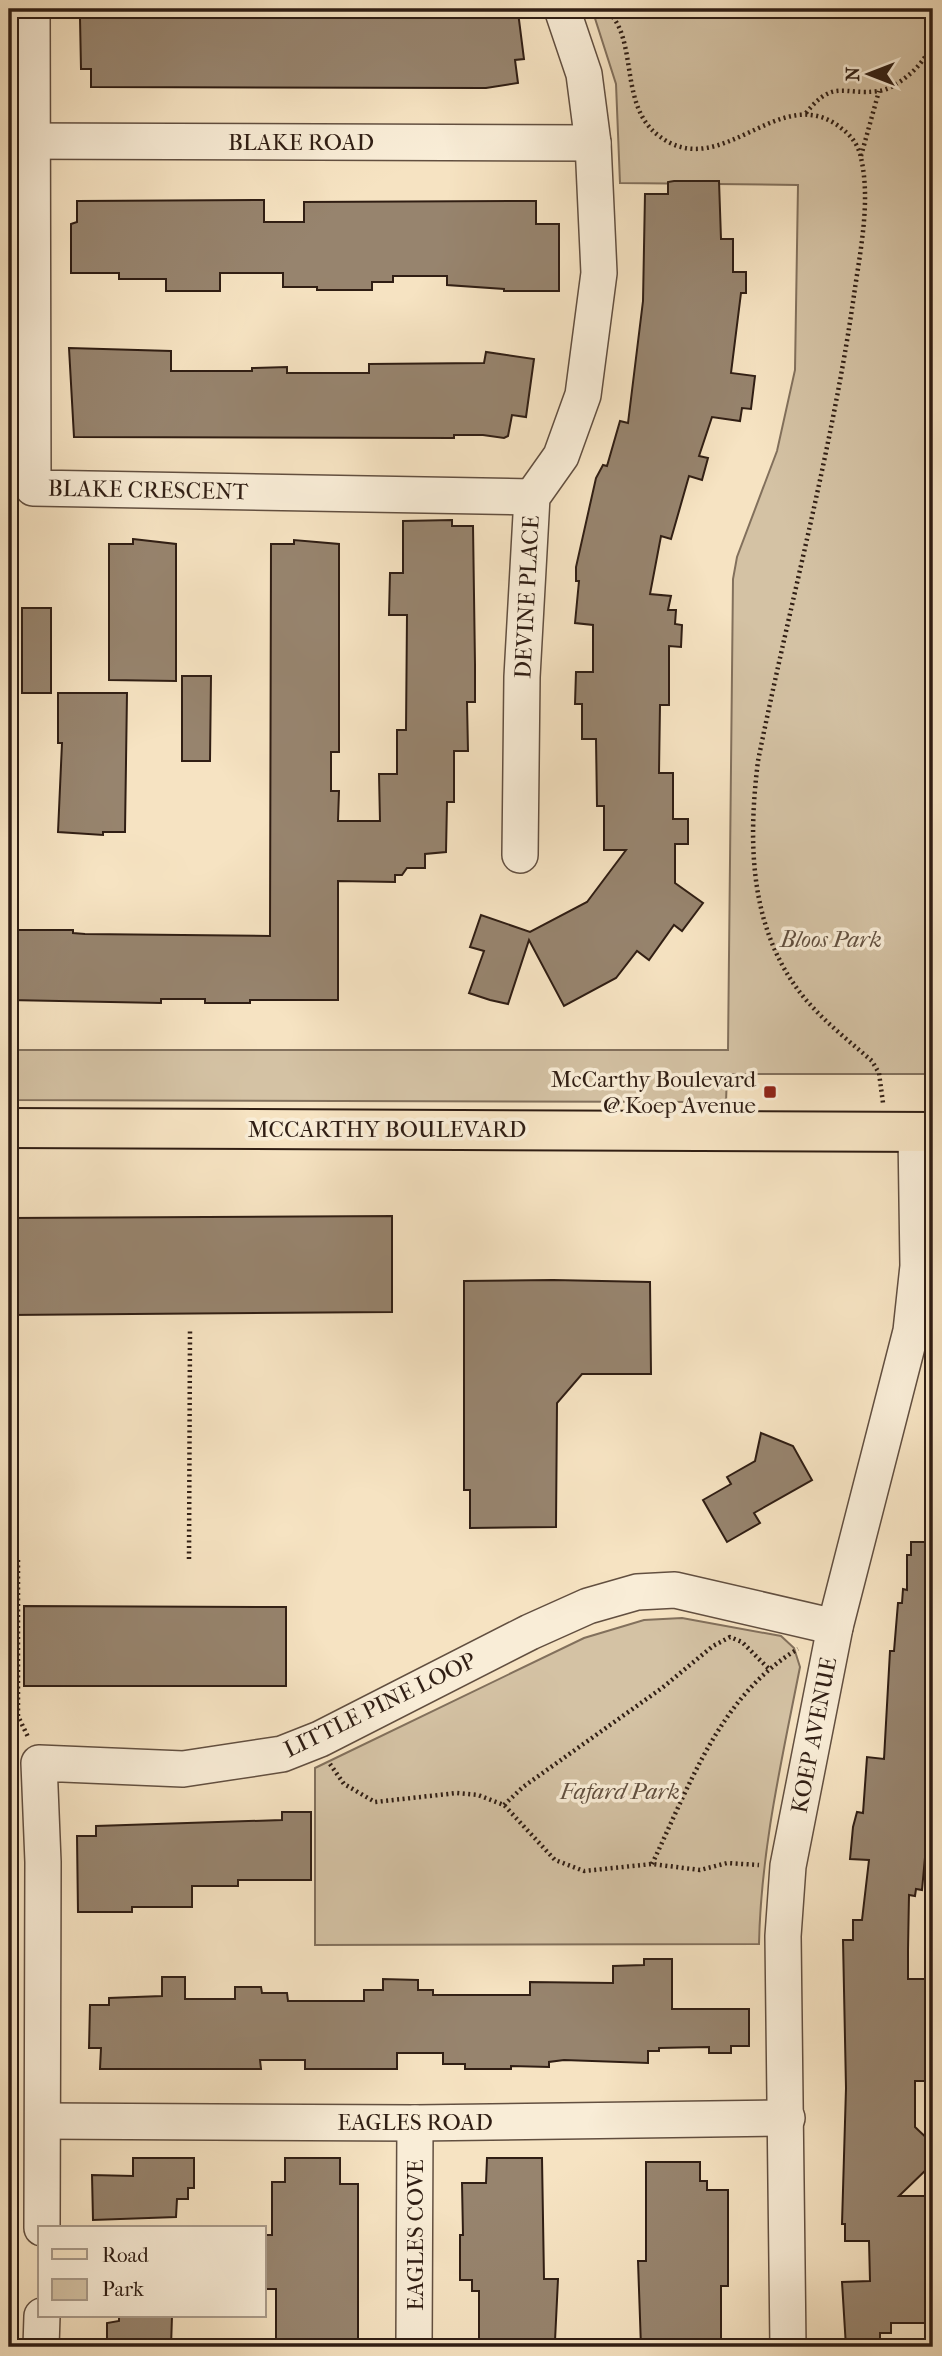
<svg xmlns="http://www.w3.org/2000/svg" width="942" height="2356" viewBox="0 0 942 2356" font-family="'IM FELL French Canon',serif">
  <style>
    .green { fill: #d4c2a4; stroke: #82705c; stroke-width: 2 }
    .building { fill: #97846e; stroke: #301e14; stroke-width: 2 }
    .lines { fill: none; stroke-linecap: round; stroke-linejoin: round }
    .minor-casing { stroke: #624f40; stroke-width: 38 }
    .major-casing { stroke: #301e14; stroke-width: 42 }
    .path { stroke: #301e14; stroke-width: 4.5; stroke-dasharray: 2 3.5; stroke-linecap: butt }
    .minor { stroke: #f9edd7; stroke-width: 35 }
    .major { stroke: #f6e3c2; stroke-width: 38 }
    .poi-dot { fill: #8f2418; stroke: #f9edd7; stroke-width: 2.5 }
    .labels { text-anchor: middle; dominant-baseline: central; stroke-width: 7; stroke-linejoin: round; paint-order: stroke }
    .street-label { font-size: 23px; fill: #301e14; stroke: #f9edd7 }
    .park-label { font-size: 23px; font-style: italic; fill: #614f3f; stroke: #f9edd7 }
    .poi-label { font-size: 23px; fill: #301e14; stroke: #f9edd7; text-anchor: end }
  </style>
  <rect width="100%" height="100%" fill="#f6e3c2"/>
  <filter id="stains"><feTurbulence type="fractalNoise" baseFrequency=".00286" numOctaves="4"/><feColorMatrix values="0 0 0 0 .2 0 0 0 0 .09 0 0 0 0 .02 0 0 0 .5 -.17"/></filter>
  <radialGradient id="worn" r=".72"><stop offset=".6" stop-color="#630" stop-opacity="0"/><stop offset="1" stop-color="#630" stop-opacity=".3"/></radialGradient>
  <!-- green -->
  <g class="green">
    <polygon points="592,9 933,9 933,1074 727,1074 726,1102 9,1100 9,1050 728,1050 733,579 737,557 777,451 795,370 798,185 620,183 616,84"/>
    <path d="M682,1618L781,1636L794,1648L800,1667C782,1759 761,1849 759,1944L315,1945V1768L584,1638L644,1620Z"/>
  </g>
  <!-- building -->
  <g class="building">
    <polygon points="135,9 335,11 335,9 465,9 465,16 498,11 498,15 518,12 524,59 515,60 518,83 486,88 91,87 91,69 81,69 80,18 100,18 105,12 135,12"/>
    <polygon points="674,181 719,181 721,239 733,239 733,272 746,272 746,293 741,293 731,373 755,376 751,409 742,408 740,421 712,417 699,456 708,458 702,480 689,476 671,539 661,536 650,594 671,596 668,610 676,610 675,624 682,625 681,647 669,646 669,705 660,705 659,773 673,773 673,819 688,819 688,844 675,844 675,883 703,903 682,931 674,925 649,960 637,951 616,978 564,1006 529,940 508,1004 490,1000 469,993 484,951 470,947 481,915 530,932 587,902 626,850 604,850 604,806 597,806 596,739 582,739 582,704 575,704 576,672 593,672 593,625 575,623 579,581 576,581 576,567 596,478 603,465 607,466 620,421 628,423 643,301 645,194 668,194 668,182"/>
    <polygon points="264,200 264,222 304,222 304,202 536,201 536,224 559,224 559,291 504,291 504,289 447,285 447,276 393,276 393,282 372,282 372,290 317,290 317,287 283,287 283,273 220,273 220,291 166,291 166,279 119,279 119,273 71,273 71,224 77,222 77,201"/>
    <polygon points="69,348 171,351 171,371 252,371 252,368 287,367 287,373 369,373 369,364 484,363 486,352 534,359 526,417 512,415 508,436 504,438 483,435 454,435 454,438 74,437"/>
    <polygon points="452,520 452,526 473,526 475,664 475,702 467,702 468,751 454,751 454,802 447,802 446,852 425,854 425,868 407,868 402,875 395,875 395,882 338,881 338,1000 250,1000 250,1003 205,1003 205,999 161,999 161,1003 9,1000 9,932 15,930 73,930 73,933 85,934 270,936 271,544 294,544 294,540 339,544 339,752 331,752 331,791 339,791 338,821 380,821 379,774 397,774 397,730 406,730 407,615 389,615 390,573 403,573 403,521"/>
    <polygon points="133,539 176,544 176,681 109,680 109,544 133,544"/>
    <rect x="22" y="608" width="29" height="85"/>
    <polygon points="182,676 211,676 210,761 182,761"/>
    <polygon points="58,693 127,693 125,832 103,832 103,835 58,832 62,743 58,743"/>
    <polygon points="392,1216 392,1312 9,1315 9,1218"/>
    <polygon points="553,1280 650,1282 651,1374 582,1374 557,1403 556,1527 470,1528 470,1490 464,1490 464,1281"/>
    <polygon points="761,1433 793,1446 812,1480 754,1513 760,1523 727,1542 703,1500 731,1484 727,1477 755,1461"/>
    <polygon points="911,1542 933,1542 933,1814 929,1814 922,1890 916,1889 915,1896 909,1895 908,1950 908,1979 933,1979 932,2081 915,2081 915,2127 932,2143 932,2164 899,2196 928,2196 928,2214 933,2214 933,2305 927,2305 927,2323 891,2323 891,2333 880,2333 880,2347 846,2347 842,2282 870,2281 869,2241 845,2241 845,2224 842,2224 846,2088 843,1940 853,1940 853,1920 862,1920 869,1860 850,1859 853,1827 857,1812 863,1813 867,1757 884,1759 890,1651 894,1651 898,1603 902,1603 903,1589 907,1590 907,1555 911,1555"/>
    <polygon points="24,1606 286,1607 286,1686 24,1686"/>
    <polygon points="282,1812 311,1812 311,1880 238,1880 238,1886 192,1886 192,1907 132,1907 132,1912 78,1912 77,1836 96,1836 96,1826 282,1820"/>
    <polygon points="644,1959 672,1959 672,2009 749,2009 749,2046 731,2046 731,2053 709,2053 709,2047 659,2048 659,2051 648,2051 648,2063 564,2060 549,2062 549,2067 511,2066 511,2069 465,2069 465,2064 443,2064 443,2053 397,2053 397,2069 305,2069 305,2060 260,2060 261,2069 100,2069 101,2048 89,2048 90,2005 109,2005 109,1998 162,1996 162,1977 185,1977 185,1999 235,1999 235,1987 261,1987 262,1993 287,1993 288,2001 364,2001 364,1990 383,1990 383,1979 418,1980 418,1990 433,1990 433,1995 530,1995 530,1982 613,1983 613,1966 644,1965"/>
    <polygon points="133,2158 194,2158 194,2188 188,2188 188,2199 177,2199 176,2217 93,2220 92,2175 133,2176"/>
    <polygon points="285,2158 340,2158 340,2184 358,2184 358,2347 276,2347 276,2289 264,2289 264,2235 272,2235 272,2182 285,2182"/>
    <polygon points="487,2158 542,2158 544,2279 558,2279 555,2341 548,2341 548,2347 479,2347 479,2291 472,2291 472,2280 460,2280 460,2235 463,2235 462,2183 486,2183"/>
    <polygon points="646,2162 700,2162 700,2181 707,2181 707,2190 728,2190 728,2286 721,2286 721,2347 641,2347 638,2261 646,2261"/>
    <polygon points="119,2316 172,2316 171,2347 107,2347 107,2323 119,2321"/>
  </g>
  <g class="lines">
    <!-- minor casing -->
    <g class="minor-casing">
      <g id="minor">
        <polyline points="32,9 33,488 532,497"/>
        <polyline points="9,141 593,143"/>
        <polyline points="520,855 522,677 532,497 561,456 583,395 599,273 593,143 584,74 562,9"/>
        <polyline points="43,2121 415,2123 787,2118"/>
        <polyline points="42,2228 43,1862 39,1763 183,1769 282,1754 320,1739 530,1632 588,1606 637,1592 675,1590 835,1627"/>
        <polyline points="41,2347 42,2316"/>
        <polyline points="414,2347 415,2123"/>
        <polyline points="788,2347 783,1936 788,1866 835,1627 911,1331 918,1266 916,1132"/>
      </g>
    </g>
    <!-- major casing -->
    <g class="major-casing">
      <polyline id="major" points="9,1128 933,1132"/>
    </g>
    <!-- path -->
    <g class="path">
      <path d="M605,9C640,36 617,105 659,136C722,184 780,79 841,128C851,135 859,146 861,158C871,201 860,252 854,295C832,451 789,606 758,761C748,842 749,928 802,995C822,1020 848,1040 872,1061L879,1073L883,1103"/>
      <polyline points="933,9 933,18"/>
      <path d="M806,113C834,78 843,96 879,91C895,89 922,67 928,51C932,42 932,29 933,19"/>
      <polyline points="861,156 879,91"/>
      <polyline points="189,1559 190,1331"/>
      <polyline points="18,1560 18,1716 28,1737"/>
      <polyline points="330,1764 344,1784 375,1802 457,1793 478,1795 504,1805 555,1860 584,1871 652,1864 700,1870 727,1863 759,1865"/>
      <polyline points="504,1805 523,1787 662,1688 713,1646 730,1637 742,1642 769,1669"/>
      <path d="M652,1864C689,1787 720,1695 798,1649"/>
    </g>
    <!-- minor -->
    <use href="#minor" class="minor"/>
    <!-- major -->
    <use href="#major" class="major"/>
  </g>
  <!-- markers -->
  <rect class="poi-dot" x="763" y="1085" width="14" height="14" rx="3.5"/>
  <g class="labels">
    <!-- street labels -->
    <g class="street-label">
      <text x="301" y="142">BLAKE ROAD</text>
      <text transform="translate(148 490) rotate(1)">BLAKE CRESCENT</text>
      <text transform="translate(527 597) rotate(-87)">DEVINE PLACE</text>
      <text x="387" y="1129">MCCARTHY BOULEVARD</text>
      <text transform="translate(380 1705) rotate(-26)">LITTLE PINE LOOP</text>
      <text transform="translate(814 1735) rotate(-79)">KOEP AVENUE</text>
      <text x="415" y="2122">EAGLES ROAD</text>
      <text transform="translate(415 2235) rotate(-90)">EAGLES COVE</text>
    </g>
    <!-- park labels -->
    <g class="park-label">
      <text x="831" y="939">Bloos Park</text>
      <text x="620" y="1791">Fafard Park</text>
    </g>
    <!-- poi labels -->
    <g class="poi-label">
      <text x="756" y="1079">McCarthy Boulevard<tspan x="756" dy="26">@ Koep Avenue</tspan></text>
    </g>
  </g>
  <!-- margin -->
  <rect width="942" height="2356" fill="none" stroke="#f6e3c2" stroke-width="35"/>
  <rect x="10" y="10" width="921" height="2335" fill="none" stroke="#301e14" stroke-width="3.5"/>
  <rect x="18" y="18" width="907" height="2321" fill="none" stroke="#301e14" stroke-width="2"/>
  <!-- legend -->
  <rect x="38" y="2226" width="228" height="91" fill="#f9edd7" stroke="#a99a89" stroke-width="2"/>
  <rect x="52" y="2249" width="35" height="10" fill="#f6e3c2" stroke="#a99a89" stroke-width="2"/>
  <text x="102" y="2262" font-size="21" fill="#301e14">Road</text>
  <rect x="52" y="2279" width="35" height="21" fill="#d4c2a4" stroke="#a99a89" stroke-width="2"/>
  <text x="102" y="2296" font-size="21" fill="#301e14">Park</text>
  <!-- north arrow -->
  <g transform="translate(869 74) rotate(270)" stroke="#f9edd7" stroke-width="5" paint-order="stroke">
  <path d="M0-5L12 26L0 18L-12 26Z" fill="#301e14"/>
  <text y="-10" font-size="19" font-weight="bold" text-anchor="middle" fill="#301e14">N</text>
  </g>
  <rect width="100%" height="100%" filter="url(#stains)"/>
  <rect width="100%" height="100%" fill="url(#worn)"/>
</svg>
